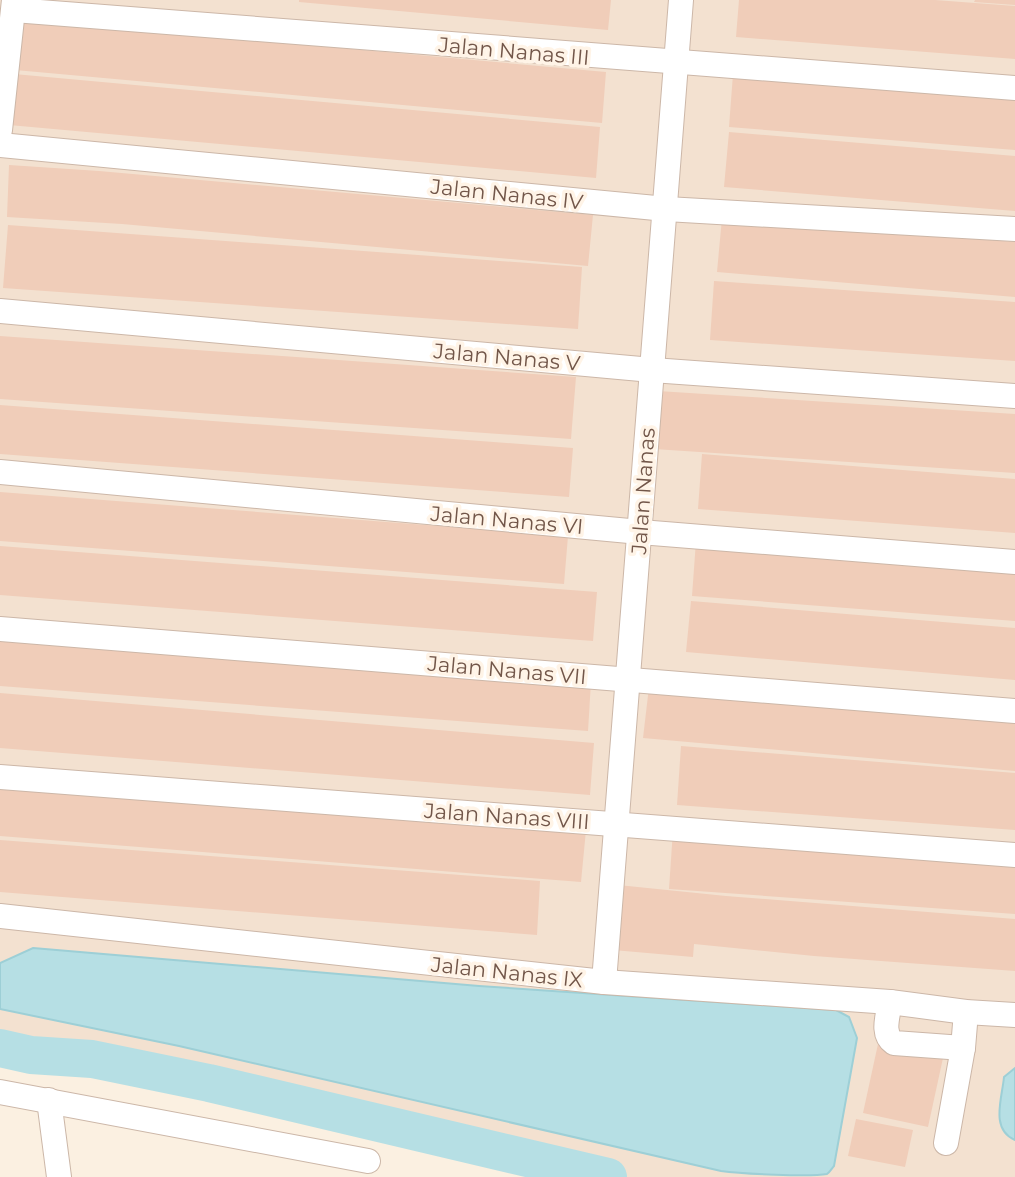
<svg xmlns="http://www.w3.org/2000/svg" width="1015" height="1177" viewBox="0 0 1015 1177" font-family="Montserrat,sans-serif">
  <style>
    .residential { fill: #f3e1d0 }
    .water { fill: #b6dfe4; stroke: #9dcfd6; stroke-width: 2 }
    .lines { fill: none; stroke-linecap: round; stroke-linejoin: round }
    .river { stroke: #b6dfe4; stroke-width: 38 }
    .building { fill: #f0cdb9 }
    .minor-casing { stroke: #ccb7a8; stroke-width: 26 }
    .minor { stroke: #fff; stroke-width: 24 }
    .labels { text-anchor: middle; dominant-baseline: central; stroke-width: 7; stroke-linejoin: round; paint-order: stroke }
    .street-label { font-size: 21px; fill: #725649; stroke: #fff4e7 }
  </style>
  <rect width="100%" height="100%" fill="#fbf0e1"/>
  <!-- residential -->
  <polygon class="residential" points="0,0 1015,0 1015,1177 608,1177 209,1083 92,1059 31,1055 0,1048"/>
  <!-- water -->
  <g class="water">
    <path d="M33,948L479,986L836,1010L849,1017L857,1038L834,1166C832,1168 830,1172 827,1174C810,1177 742,1174 721,1171L179,1046L0,1009V963Z"/>
    <path d="M1015,1068V1140C990,1129 1002,1099 1004,1077Z"/>
  </g>
  <g class="lines">
    <!-- river -->
    <polyline class="river" points="0,1048 31,1055 92,1059 209,1083 608,1177"/>
  </g>
  <!-- building -->
  <g class="building">
    <polygon points="299,0 611,0 608,30 299,2"/>
    <polygon points="739,0 935,0 1015,6 1015,59 736,37"/>
    <polygon points="975,0 1015,0 1015,5 974,2"/>
    <polygon points="19,19 606,72 602,123 15,70"/>
    <polygon points="14,74 600,127 596,178 9,125"/>
    <polygon points="733,74 1015,97 1015,150 729,127"/>
    <polygon points="729,132 1015,156 1015,211 724,187"/>
    <polygon points="9,165 99,171 593,215 588,266 122,224 7,217"/>
    <polygon points="722,218 1015,242 1015,297 717,272"/>
    <polygon points="8,225 582,267 578,329 3,288"/>
    <polygon points="714,281 1015,302 1015,361 710,340"/>
    <polygon points="0,336 576,377 571,439 0,399"/>
    <polygon points="658,391 1015,414 1015,473 654,449"/>
    <polygon points="0,405 573,448 569,497 0,454"/>
    <polygon points="702,454 1015,479 1015,533 698,509"/>
    <polygon points="0,492 568,536 564,584 0,541"/>
    <polygon points="696,541 1015,566 1015,621 692,596"/>
    <polygon points="0,546 597,592 593,641 0,595"/>
    <polygon points="691,601 1015,628 1015,680 686,652"/>
    <polygon points="0,636 591,682 588,731 0,686"/>
    <polygon points="649,687 1015,719 1015,771 643,738"/>
    <polygon points="0,693 594,743 590,795 0,748"/>
    <polygon points="681,746 1015,773 1015,830 677,805"/>
    <polygon points="0,780 586,830 581,882 0,836"/>
    <polygon points="673,830 1015,857 1015,914 669,889"/>
    <polygon points="0,840 540,881 537,935 0,892"/>
    <polygon points="618,885 726,896 1015,919 1015,971 814,956 694,944 693,957 613,950"/>
    <polygon points="878,1044 943,1058 928,1127 863,1113"/>
    <polygon points="856,1119 913,1130 905,1167 848,1156"/>
  </g>
  <g class="lines">
    <!-- minor casing -->
    <g class="minor-casing">
      <g id="minor">
        <polyline points="14,10 1015,88"/>
        <polyline points="0,130 14,0"/>
        <polyline points="0,145 666,209 1015,229"/>
        <polyline points="0,311 652,370 1015,396"/>
        <polyline points="0,472 640,532 1015,562"/>
        <polyline points="0,629 1015,711"/>
        <polyline points="0,777 1015,855"/>
        <polyline points="0,916 604,982 890,1002 966,1012 1015,1015"/>
        <polyline points="604,982 681,0"/>
        <path d="M890,1002C888,1016 881,1034 894,1043L963,1048"/>
        <polyline points="0,1092 368,1161"/>
        <polyline points="49,1100 59,1177"/>
        <polyline points="946,1143 963,1048 966,1012"/>
      </g>
    </g>
    <!-- minor -->
    <use href="#minor" class="minor"/>
  </g>
  <g class="labels">
    <!-- street labels -->
    <g class="street-label">
      <text transform="translate(514 51) rotate(5)">Jalan Nanas III</text>
      <text transform="translate(507 194) rotate(6)">Jalan Nanas IV</text>
      <text transform="translate(507 357) rotate(5)">Jalan Nanas V</text>
      <text transform="translate(643 491) rotate(-86)">Jalan Nanas</text>
      <text transform="translate(507 520) rotate(5)">Jalan Nanas VI</text>
      <text transform="translate(507 670) rotate(5)">Jalan Nanas VII</text>
      <text transform="translate(507 816) rotate(4)">Jalan Nanas VIII</text>
      <text transform="translate(507 972) rotate(6)">Jalan Nanas IX</text>
    </g>
  </g>
</svg>
